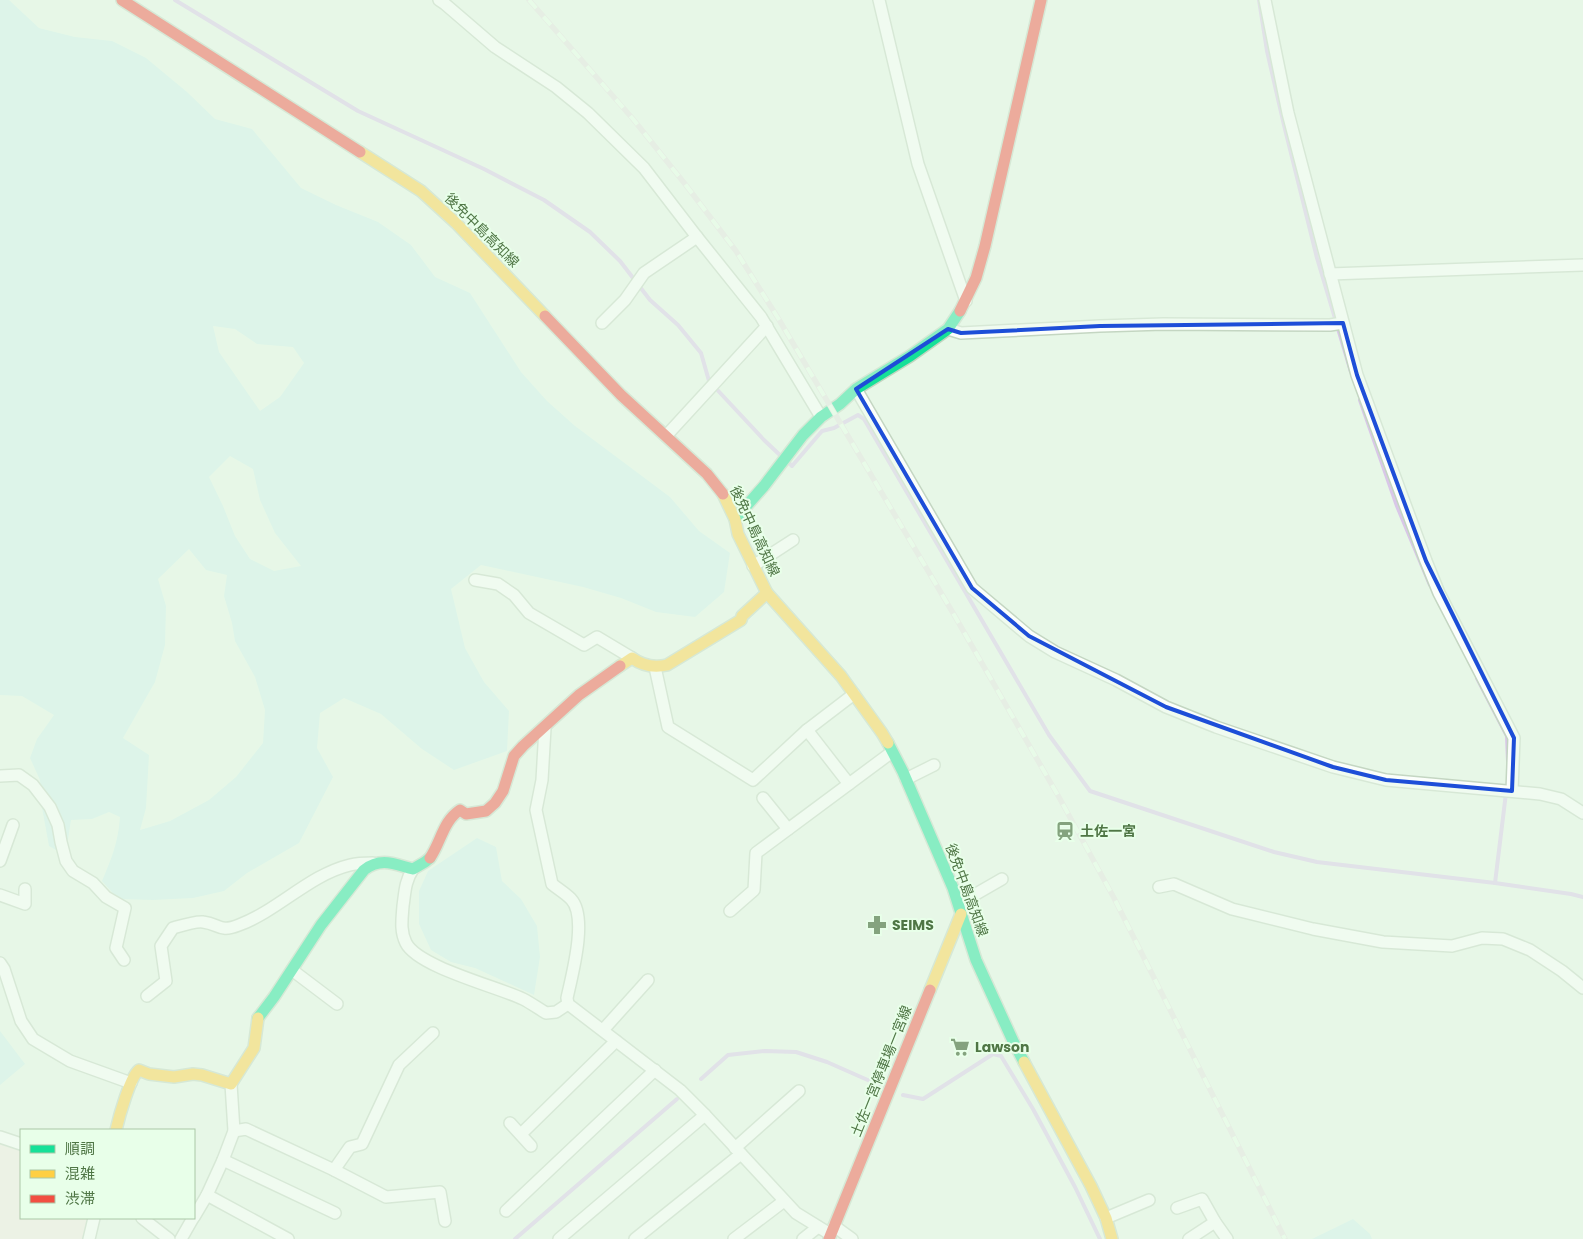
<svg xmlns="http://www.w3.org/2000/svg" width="1583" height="1239" viewBox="0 0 1583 1239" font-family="Poppins,'Noto Sans JP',sans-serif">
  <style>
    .education { fill: #f1eae2 }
    .green { fill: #d0f0ea; fill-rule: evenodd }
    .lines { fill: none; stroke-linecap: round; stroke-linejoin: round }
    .stream { stroke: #d9c7e8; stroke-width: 4 }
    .street-casing { stroke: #c4d6c2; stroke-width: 14 }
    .fast-casing { stroke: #c2d6c0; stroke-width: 14 }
    .slow-casing { stroke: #c2d6c0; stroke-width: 14 }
    .jam-casing { stroke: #c2d6c0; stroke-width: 14 }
    .street { stroke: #fbfefb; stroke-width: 11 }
    .fast { stroke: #16e098; stroke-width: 11 }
    .slow { stroke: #ffcf43; stroke-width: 11 }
    .jam { stroke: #f24e42; stroke-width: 11 }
    .rail-casing { stroke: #e4e2df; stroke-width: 5.5 }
    .rail { stroke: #e8ffe9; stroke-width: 4; stroke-dasharray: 11; stroke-linecap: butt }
    .marked { fill: none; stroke: #1d4ed8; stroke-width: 4; stroke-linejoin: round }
    .labels { text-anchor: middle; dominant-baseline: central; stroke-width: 4; stroke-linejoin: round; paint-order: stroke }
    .street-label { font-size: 14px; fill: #4f7645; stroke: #e8ffe9 }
    .poi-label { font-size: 14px; font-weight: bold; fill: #4f7645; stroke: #e8ffe9; text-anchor: start }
  </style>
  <rect width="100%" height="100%" fill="#e7f7e7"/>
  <!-- education -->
  <polygon class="education" points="0,1142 21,1149 21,1218 91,1218 86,1239 0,1239"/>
  <!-- green -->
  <g class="green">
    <path d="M0,0H9L39,28L75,37L112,41L146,58L187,92L215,119L252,129L301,188L336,205L378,222L411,245L435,277L470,293L521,372L547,401L575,426L670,497L699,531L730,553L724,592L695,617L656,612L621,598L583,587L481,565L451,589L465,648L484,682L509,711L507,751L454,770L422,749L381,714L344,698L320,713L317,748L333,777L299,843L247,873L224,891L193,898L153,900L118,899L102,881C112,857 118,843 120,817L109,812L92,819L71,820L68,839L63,854L49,846L41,802L40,780L30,758L37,739L54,715L22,696L0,695ZM213,326L235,329L257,344L293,347L304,363L280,397L260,411L219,352ZM230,456L253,469L260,500L275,533L301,566L274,571L250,559L235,536L223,506L209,477ZM189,549L206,570L227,575L224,596L232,623L235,641L255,677L265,710L263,743L236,777L209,800L170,821L140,830L146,808L149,755L123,738L155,682L165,645L166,606L158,579Z"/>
    <polygon points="477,838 496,847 502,881 521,899 537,926 540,957 534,995 475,968 451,962 431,950 419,924 419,891 428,871"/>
    <polygon points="0,1031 25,1064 0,1085"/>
    <polygon points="1353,1219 1370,1234 1372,1239 1312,1239"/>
  </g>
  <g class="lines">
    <!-- stream -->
    <g class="stream">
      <polyline points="175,0 358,111 484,169 544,200 590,232 620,261 650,300 678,325 701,353 709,381 764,440 782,457"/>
      <polyline points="1259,0 1267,51 1284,125 1317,258 1351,372"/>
      <polyline points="1360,400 1397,506 1430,585 1432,586"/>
      <polyline points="787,461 792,466 822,431 834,428 858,415 864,419 1049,735 1090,791 1274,852 1317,862 1495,883 1571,894 1583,897"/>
      <polyline points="1477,678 1507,736 1508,761"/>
      <polyline points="1495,883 1506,793"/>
      <polyline points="701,1079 728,1055 765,1051 796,1052 827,1062 879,1085"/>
      <polyline points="903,1095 923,1099 993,1054 1001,1056 1033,1109 1075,1187 1100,1239"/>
      <polyline points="515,1239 677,1099"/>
    </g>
    <!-- street casing -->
    <g class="street-casing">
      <g id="street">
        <polyline points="439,0 445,4 495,47 556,87 588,113 644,168 697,237 761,317 821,417"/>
        <polyline points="879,0 918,164 966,301"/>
        <polyline points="1265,0 1288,113 1357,375 1426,561 1439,593 1514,738 1512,791"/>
        <polyline points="1330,274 1583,265"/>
        <polyline points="602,323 625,300 644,273 697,237"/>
        <polyline points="948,329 961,333 1100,326 1163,324 1330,325 1343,323"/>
        <polyline points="856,389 972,588 1029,636 1055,652 1116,680 1166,707 1216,727 1333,767 1386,780 1540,794 1561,799 1583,813"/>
        <polyline points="666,436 767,326"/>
        <polyline points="753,566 793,540"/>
        <polyline points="475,580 498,584 514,595 529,613 584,645 597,637 632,658"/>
        <polyline points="655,667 668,727 753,780 807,730 854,694"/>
        <path d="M545,728L542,780L536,810L552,884C558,889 565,893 571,899C588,917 572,975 567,998L568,1004L680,1090L705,1115L796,1213L830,1234"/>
        <polyline points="807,730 849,784"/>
        <polyline points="0,776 19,775 33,785 50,807 58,825 61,842 66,861 73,871 93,883 106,897 125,908 116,948 124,960"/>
        <polyline points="906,779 934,765"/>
        <polyline points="763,798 788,829"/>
        <polyline points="0,861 13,825"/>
        <path d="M413,869C405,881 405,892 403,906C402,919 400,931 406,943C418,967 498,987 523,999C531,1003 539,1009 546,1013L556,1012L568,1004"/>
        <polyline points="1159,887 1174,884 1232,909 1313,929 1383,942 1452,946 1482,938 1503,939 1530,950 1562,971 1583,988"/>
        <polyline points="0,895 25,904 25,889"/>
        <polyline points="730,911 754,890 756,853 892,752"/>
        <polyline points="961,914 969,898 1002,879"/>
        <polyline points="0,963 4,969 21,1021 33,1039 70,1061 131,1083"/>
        <polyline points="292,970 337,1004"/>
        <path d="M147,996L166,981L161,946L173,928C180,926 196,921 203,922C220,924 219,933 239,925C279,910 309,875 350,865C358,863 366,863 373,863"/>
        <polyline points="603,1030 648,980"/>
        <polyline points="510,1123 531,1146"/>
        <polyline points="234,1131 246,1129 334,1170 386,1197 440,1192 445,1221"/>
        <polyline points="521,1134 616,1041"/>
        <polyline points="0,1137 21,1144"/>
        <polyline points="735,1148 799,1091"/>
        <polyline points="223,1160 335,1213"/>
        <polyline points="334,1170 350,1147 362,1144 399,1065 433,1033"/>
        <polyline points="207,1195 288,1239"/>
        <polyline points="1177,1208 1202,1199 1215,1222 1227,1239"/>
        <polyline points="506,1211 655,1070"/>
        <polyline points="194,1217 207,1195 223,1160 234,1131 231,1084"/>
        <polyline points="142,1218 169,1239"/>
        <polyline points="1106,1218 1149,1200"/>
        <polyline points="834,1226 852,1239"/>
        <polyline points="89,1239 94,1218"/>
        <polyline points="181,1239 193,1218"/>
        <polyline points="559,1239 705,1115"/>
        <polyline points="635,1239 741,1154"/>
        <polyline points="734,1239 784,1201"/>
        <polyline points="803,1239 818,1227"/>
        <polyline points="1189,1239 1215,1222"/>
      </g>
    </g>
    <!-- fast casing -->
    <g class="fast-casing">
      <g id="fast">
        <polyline points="735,519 764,486 803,435 821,417 840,404 856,389 910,356 948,329 960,311"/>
        <polyline points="888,743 903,772 953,888 976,960 1013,1041 1024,1062"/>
        <path d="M258,1018L274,997L321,925L364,870C381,857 394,864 413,869L425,862L430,858"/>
      </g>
    </g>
    <!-- slow casing -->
    <g class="slow-casing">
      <g id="slow">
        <polyline points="360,152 421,191 456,223 545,316"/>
        <polyline points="723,494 735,519 738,534 767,593 841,676 882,733 888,743"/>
        <path d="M620,666L632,658C643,666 654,668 667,665L741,620L742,616L767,593"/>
        <polyline points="930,990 961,914"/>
        <polyline points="1024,1062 1091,1186 1106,1218 1112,1239"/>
        <path d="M116,1130C119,1117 130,1077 139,1070L149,1074L174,1077L193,1074L202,1075L231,1084L254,1048L258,1018"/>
      </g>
    </g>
    <!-- jam casing -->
    <g class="jam-casing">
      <g id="jam">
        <polyline points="122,0 360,152"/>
        <polyline points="960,311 976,278 985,246 1041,0"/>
        <polyline points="545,316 621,395 707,474 723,494"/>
        <path d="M430,858C441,842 443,821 460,810L466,814L486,811L495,803L503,791L514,756L523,746L579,695L620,666"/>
        <polyline points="829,1239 930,990"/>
      </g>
    </g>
    <!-- street -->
    <use href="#street" class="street"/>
    <!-- fast -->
    <use href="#fast" class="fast"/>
    <!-- slow -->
    <use href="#slow" class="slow"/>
    <!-- jam -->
    <use href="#jam" class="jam"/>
    <!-- rail casing -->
    <g class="rail-casing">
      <polyline id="rail" points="529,0 633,119 685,184 736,251 778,318 953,613 1060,799 1114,898 1285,1239"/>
    </g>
    <!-- rail -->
    <use href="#rail" class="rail"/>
  </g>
  <!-- marked area -->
  <path d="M0 0H1583V1239H0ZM1343,323L1357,375L1426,561L1514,738L1512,791L1386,780L1333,767L1166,707L1029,636L972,588L856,389L948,329L961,333L1100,326Z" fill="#e7f7e7" fill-opacity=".55" fill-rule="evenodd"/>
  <path class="marked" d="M1343,323L1357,375L1426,561L1514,738L1512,791L1386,780L1333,767L1166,707L1029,636L972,588L856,389L948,329L961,333L1100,326Z"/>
  <!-- icons -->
  <defs>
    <g id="station-bare" transform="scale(1.5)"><path d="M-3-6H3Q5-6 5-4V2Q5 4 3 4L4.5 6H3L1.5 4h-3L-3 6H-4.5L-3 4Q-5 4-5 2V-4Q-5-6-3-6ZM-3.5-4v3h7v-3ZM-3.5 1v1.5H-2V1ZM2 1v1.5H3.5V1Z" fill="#84a37e" stroke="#e8ffe9" stroke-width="2.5" paint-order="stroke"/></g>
    <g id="pharmacy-bare" transform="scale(1.5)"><path d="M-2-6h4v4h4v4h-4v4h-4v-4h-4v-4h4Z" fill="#84a37e" stroke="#e8ffe9" stroke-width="2.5" paint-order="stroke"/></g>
    <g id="supermarket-bare" transform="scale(1.5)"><path d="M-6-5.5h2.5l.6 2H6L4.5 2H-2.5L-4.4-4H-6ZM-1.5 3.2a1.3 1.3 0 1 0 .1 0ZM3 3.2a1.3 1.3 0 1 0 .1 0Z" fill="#84a37e" stroke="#e8ffe9" stroke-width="2.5" paint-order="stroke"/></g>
  </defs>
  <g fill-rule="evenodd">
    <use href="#station-bare" x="1065" y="831"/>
    <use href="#pharmacy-bare" x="877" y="925"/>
    <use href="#supermarket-bare" x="960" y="1047"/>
  </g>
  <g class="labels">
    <!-- street labels -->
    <g class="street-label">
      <text transform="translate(482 230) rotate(45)">後免中島高知線</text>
      <text transform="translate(755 531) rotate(65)">後免中島高知線</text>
      <text transform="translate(967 890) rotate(70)">後免中島高知線</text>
      <text transform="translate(881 1071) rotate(-68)">土佐一宮停車場一宮線</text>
    </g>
    <!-- poi labels -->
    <g class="poi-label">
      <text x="1080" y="831">土佐一宮</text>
      <text x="892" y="925">SEIMS</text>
      <text x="975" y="1047">Lawson</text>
    </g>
  </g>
  <!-- legend -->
  <rect x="20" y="1129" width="175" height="90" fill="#e8ffe9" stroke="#abc8a7"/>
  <rect x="30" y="1145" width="25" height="8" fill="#16e098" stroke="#abc8a7"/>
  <text x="65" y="1154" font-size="15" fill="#4f7645">順調</text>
  <rect x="30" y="1170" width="25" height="8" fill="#ffcf43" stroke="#abc8a7"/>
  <text x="65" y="1179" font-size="15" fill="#4f7645">混雑</text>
  <rect x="30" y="1195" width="25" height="8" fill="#f24e42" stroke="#abc8a7"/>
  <text x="65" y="1204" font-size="15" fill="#4f7645">渋滞</text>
</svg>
